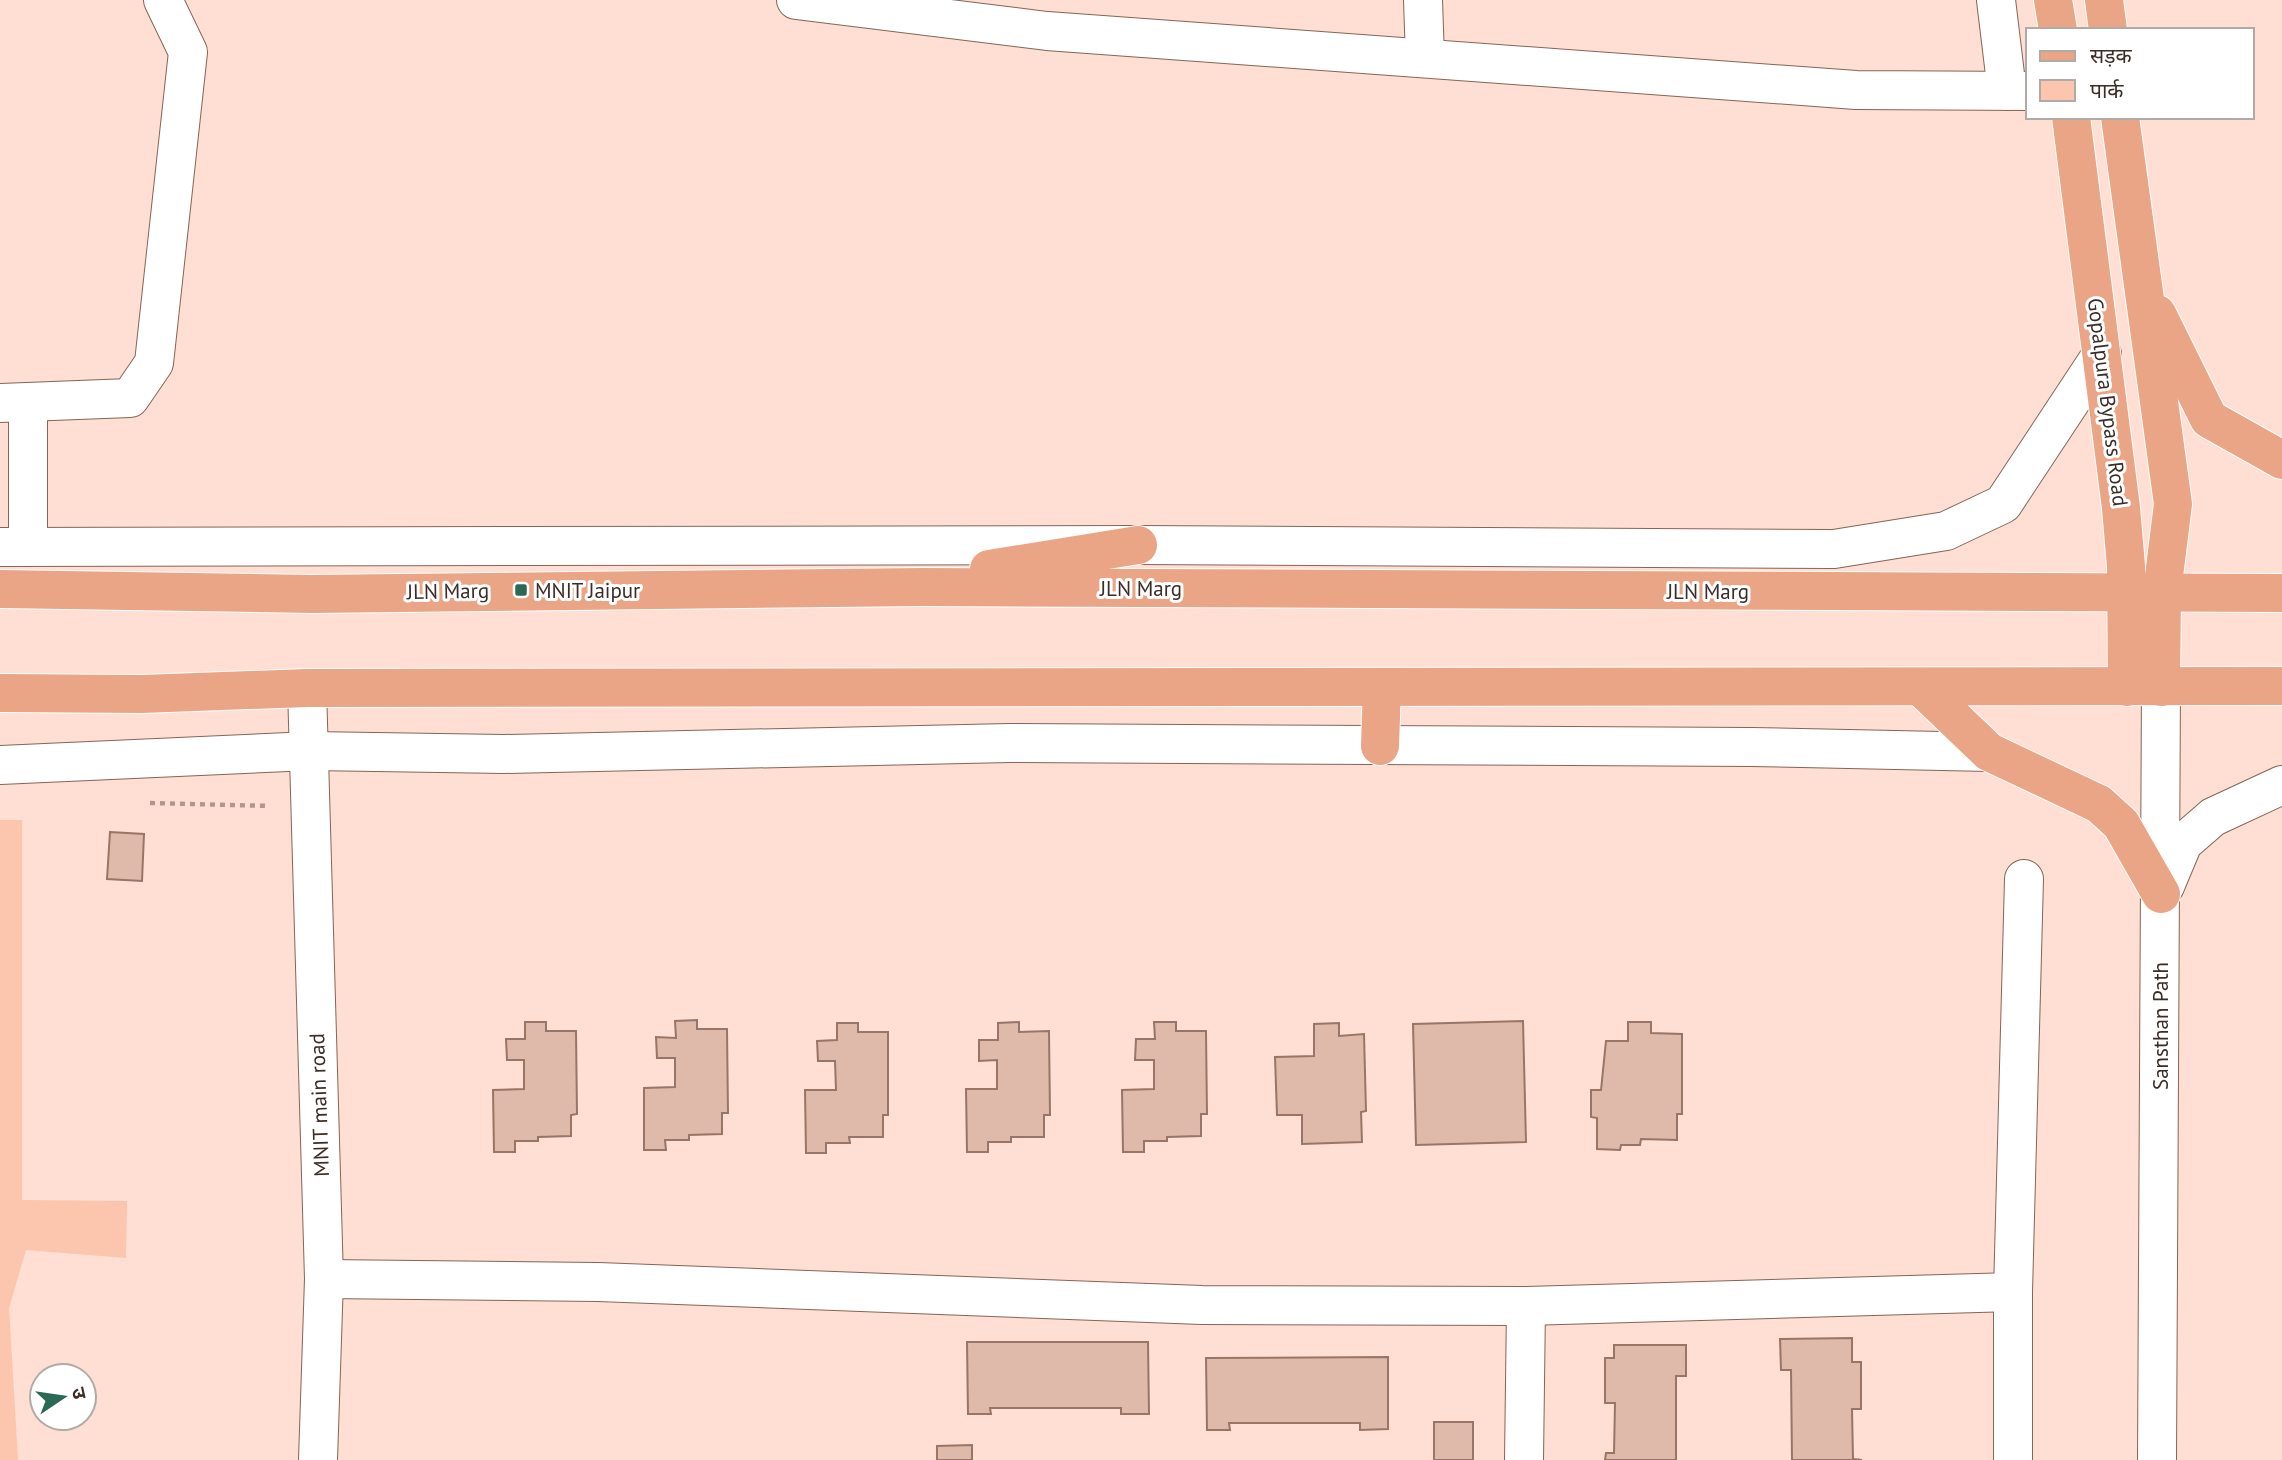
<svg xmlns="http://www.w3.org/2000/svg" width="2282" height="1460" viewBox="0 0 2282 1460" font-family="'PT Sans','Noto Sans Devanagari',sans-serif">
  <style>
    .green { fill: #fbc5ae }
    .building { fill: #dfb9a9; stroke: #987566; stroke-width: 2 }
    .lines { fill: none; stroke-linecap: round; stroke-linejoin: round }
    .minor-casing { stroke: #866456; stroke-width: 40 }
    .major-casing { stroke: #fff; stroke-width: 40 }
    .path { stroke: #b0978e; stroke-width: 4.5; stroke-dasharray: 5 5; stroke-linecap: butt }
    .minor { stroke: #fff; stroke-width: 38 }
    .major { stroke: #e9a585; stroke-width: 38 }
    .poi-dot { fill: #2b6956; stroke: #fff; stroke-width: 2.5 }
    .labels { text-anchor: middle; dominant-baseline: central; stroke-width: 6; stroke-linejoin: round; paint-order: stroke }
    .street-label { font-size: 21px; fill: #3b2c26; stroke: #fff }
    .poi-label { font-size: 21px; fill: #3b2c26; stroke: #fff; text-anchor: start }
  </style>
  <rect width="100%" height="100%" fill="#ffdfd3"/>
  <!-- green -->
  <polygon class="green" points="0,820 22,820 22,1200 127,1201 126,1258 26,1250 9,1308 18,1460 0,1460"/>
  <!-- building -->
  <g class="building">
    <polygon points="110,832 144,834 142,881 107,879"/>
    <polygon points="697,1020 697,1029 727,1029 728,1113 722,1113 722,1134 689,1135 689,1140 665,1140 666,1150 644,1150 644,1088 675,1087 675,1058 657,1058 656,1037 676,1038 675,1021"/>
    <polygon points="1523,1021 1526,1142 1416,1145 1413,1024"/>
    <polygon points="525,1022 546,1022 546,1031 576,1031 577,1114 571,1115 571,1136 538,1137 538,1141 515,1141 515,1152 494,1152 493,1090 524,1089 524,1060 507,1060 506,1039 525,1039"/>
    <polygon points="1019,1022 1019,1032 1049,1031 1050,1115 1044,1115 1044,1137 1011,1137 1011,1142 988,1142 988,1152 967,1152 966,1089 997,1089 997,1060 979,1061 979,1040 998,1040 998,1023"/>
    <polygon points="1154,1022 1176,1022 1176,1031 1206,1031 1207,1114 1201,1114 1201,1136 1167,1137 1167,1141 1144,1141 1144,1152 1123,1152 1122,1090 1154,1089 1154,1060 1135,1060 1136,1039 1155,1039"/>
    <polygon points="1628,1022 1651,1022 1651,1033 1682,1034 1682,1114 1677,1114 1677,1140 1641,1139 1640,1145 1621,1145 1620,1150 1597,1149 1597,1118 1591,1117 1591,1090 1601,1090 1606,1041 1628,1041"/>
    <polygon points="837,1023 858,1023 858,1032 888,1032 888,1115 883,1115 883,1137 849,1137 850,1143 826,1143 826,1153 806,1153 805,1090 836,1090 835,1061 818,1061 817,1041 837,1040"/>
    <polygon points="1339,1023 1339,1036 1364,1034 1366,1111 1361,1112 1362,1142 1302,1144 1302,1115 1277,1115 1275,1057 1314,1056 1314,1024"/>
    <polygon points="1852,1338 1852,1362 1861,1362 1861,1409 1852,1409 1853,1459 1862,1460 1792,1460 1791,1370 1781,1370 1780,1339"/>
    <polygon points="967,1342 1148,1342 1149,1414 1121,1414 1121,1408 990,1408 991,1414 968,1414"/>
    <polygon points="1614,1345 1686,1345 1686,1376 1676,1376 1676,1460 1605,1460 1606,1453 1614,1453 1615,1403 1605,1403 1605,1358 1614,1358"/>
    <polygon points="1388,1357 1388,1429 1360,1430 1360,1423 1229,1423 1230,1430 1207,1430 1206,1358"/>
    <rect x="1434" y="1422" width="39" height="38"/>
    <polygon points="972,1445 972,1460 937,1460 937,1446"/>
  </g>
  <g class="lines">
    <!-- minor casing -->
    <g class="minor-casing">
      <g id="minor">
        <polyline points="796,0 1047,31 1856,90 2028,91"/>
        <polyline points="1423,0 1425,58"/>
        <polyline points="1996,0 2007,91"/>
        <polyline points="0,403 130,398 154,363 188,52 163,0"/>
        <polyline points="0,547 1138,545 1834,549 1946,531 2003,504 2102,354"/>
        <polyline points="28,547 28,403"/>
        <polyline points="307,688 324,1279 318,1460"/>
        <polyline points="0,765 311,751 504,754 1010,743 1751,747 1989,752"/>
        <polyline points="2165,886 2183,843 2213,817 2282,785"/>
        <polyline points="324,1279 598,1282 1202,1305 1526,1306 2013,1292"/>
        <polyline points="1524,1460 1526,1306"/>
        <polyline points="2013,1460 2013,1292 2024,879"/>
        <polyline points="2157,1460 2161,687"/>
      </g>
    </g>
    <!-- major casing -->
    <g class="major-casing">
      <g id="major">
        <polyline points="2053,0 2058,30"/>
        <polyline points="2104,0 2108,30"/>
        <polyline points="2071,117 2121,508 2126,566 2127,687"/>
        <polyline points="2120,117 2173,504 2162,592 2161,687"/>
        <polyline points="2157,314 2209,419 2282,460"/>
        <polyline points="989,569 1138,545"/>
        <polyline points="0,589 312,594 923,587 2282,593"/>
        <polyline points="1921,687 1989,752 2099,804 2121,824 2161,894"/>
        <polyline points="0,693 142,694 307,688 2282,686"/>
        <polyline points="1380,746 1382,687"/>
      </g>
    </g>
    <!-- path -->
    <polyline class="path" points="150,803 270,806"/>
    <!-- minor -->
    <use href="#minor" class="minor"/>
    <!-- major -->
    <use href="#major" class="major"/>
  </g>
  <!-- markers -->
  <rect class="poi-dot" x="514" y="583" width="14" height="14" rx="3.5"/>
  <g class="labels">
    <!-- street labels -->
    <g class="street-label">
      <text transform="translate(2108 402) rotate(83)">Gopalpura Bypass Road</text>
      <text x="1141" y="588">JLN Marg</text>
      <text transform="translate(448 591) rotate(-1)">JLN Marg</text>
      <text x="1708" y="591">JLN Marg</text>
      <text transform="translate(2160 1026) rotate(-90)">Sansthan Path</text>
      <text transform="translate(319 1105) rotate(-92)">MNIT main road</text>
    </g>
    <!-- poi labels -->
    <g class="poi-label">
      <text x="535" y="590">MNIT Jaipur</text>
    </g>
  </g>
  <!-- legend -->
  <rect x="2026" y="28" width="228" height="91" fill="#ffffff" stroke="#b1aba8" stroke-width="2"/>
  <rect x="2040" y="51" width="35" height="10" fill="#e9a585" stroke="#b1aba8" stroke-width="2"/>
  <text x="2090" y="63" font-size="21" fill="#3b2c26">सड़क</text>
  <rect x="2040" y="80" width="35" height="21" fill="#fbc5ae" stroke="#b1aba8" stroke-width="2"/>
  <text x="2090" y="98" font-size="21" fill="#3b2c26">पार्क</text>
  <!-- north arrow -->
  <g transform="translate(63 1397) rotate(77)"><circle r="33" fill="#ffffff" stroke="#b1aba8" stroke-width="2"/>
  <path d="M0-5L12 26L0 18L-12 26Z" fill="#2b6956"/>
  <text y="-10" font-size="19" font-weight="bold" text-anchor="middle" fill="#3b2c26">उ</text>
  </g>
</svg>
